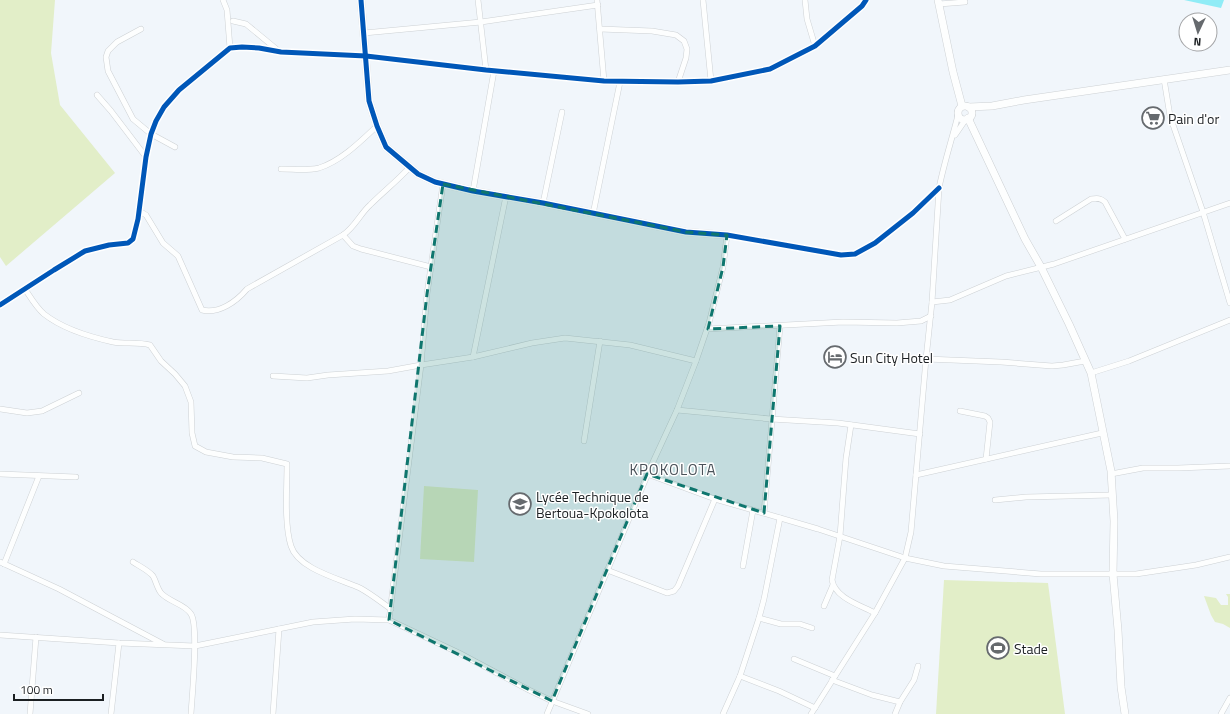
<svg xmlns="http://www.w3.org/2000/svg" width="1230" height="714" viewBox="0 0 1230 714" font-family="'Titillium Web',sans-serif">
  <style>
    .green { fill: #e2eec8 }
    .water { fill: #90ecf6 }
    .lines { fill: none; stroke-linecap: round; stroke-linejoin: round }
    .street-casing { stroke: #cdd1d4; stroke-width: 6 }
    .secondary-casing { stroke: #cdd1d4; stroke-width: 8 }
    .street { stroke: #fdfefe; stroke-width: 5 }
    .secondary { stroke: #fdfefe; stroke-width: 7 }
    .cycleway-casing { stroke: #fff; stroke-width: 8 }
    .cycleway { stroke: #0057b8; stroke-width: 5 }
    .marked { fill: #0f766e; fill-opacity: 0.2; stroke: #0f766e; stroke-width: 3; stroke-dasharray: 8 5; stroke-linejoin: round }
    .labels { text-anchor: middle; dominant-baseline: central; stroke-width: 3; stroke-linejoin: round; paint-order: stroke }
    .poi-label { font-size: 14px; fill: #1b1f22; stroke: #fff; text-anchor: start }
    .neighbourhood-label { font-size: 15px; letter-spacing: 1px; fill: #4a5259; stroke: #fff }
  </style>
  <rect width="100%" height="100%" fill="#f1f6fb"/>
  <!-- green -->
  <g class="green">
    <polygon points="0,0 55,0 51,53 60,105 115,173 6,266 0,257"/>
    <polygon points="424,486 478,490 474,562 420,559"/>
    <polygon points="944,580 1048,583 1065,714 936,714"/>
    <polygon points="1226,594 1230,594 1230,628 1223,624 1215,622 1211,615 1204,596 1216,598 1221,605 1228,605 1228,597"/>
  </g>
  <!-- water -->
  <polygon class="water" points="1184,0 1224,0 1221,8"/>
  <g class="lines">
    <!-- street casing -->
    <g class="street-casing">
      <g id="street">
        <polyline points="223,0 227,10 230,48"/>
        <polyline points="478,0 486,70"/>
        <polyline points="597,0 604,81"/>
        <polyline points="703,0 711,81"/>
        <polyline points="805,0 807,19 815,46"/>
        <polyline points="939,4 965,2"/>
        <polyline points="233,21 246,24 280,52"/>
        <polyline points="141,29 117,42 108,51 106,57 108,71 133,119 151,134 175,147"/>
        <polyline points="600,29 652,31 676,35 684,41 687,49 686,58 678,82"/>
        <polyline points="364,33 481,22 598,5"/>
        <polyline points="1164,79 1170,116 1203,212 1230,303"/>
        <polyline points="97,95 111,111 146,157"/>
        <polyline points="955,135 966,119"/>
        <path d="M281,169C294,169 306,171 319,168C341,161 360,142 377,126"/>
        <polyline points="473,191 494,71"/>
        <polyline points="543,203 562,112"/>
        <polyline points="593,214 620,82"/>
        <path d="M139,216L141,212L146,215L163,243L178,256L202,310C219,314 236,302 247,289L343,235C355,227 360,214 370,205C383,192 397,181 409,168"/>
        <path d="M1056,221L1091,199C1097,198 1101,198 1105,202L1125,239"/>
        <polyline points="343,235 353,246 361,249 431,267"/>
        <path d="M25,289C31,298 36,307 44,314C63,329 90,337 113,342C125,344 138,342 150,345L161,361L175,374L185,386L191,402L192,433L195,446L206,452L233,457L262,458L287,464C287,488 284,524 291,546C298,569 340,579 360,588C371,594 381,602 391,609"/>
        <polyline points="932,302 950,300 1006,276 1054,264 1230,203"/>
        <polyline points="0,305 54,270 85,251 109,245 128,243 133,239 138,219 146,157 151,134 156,121 164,107 179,90 230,48 242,47 259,48 281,52 366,56 486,70 604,81 678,82 711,81 770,69 815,46 862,6 866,0"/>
        <polyline points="707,329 843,322 897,323 921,321 931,316"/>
        <polyline points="473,357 506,196"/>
        <polyline points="926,359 1001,362 1052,366 1063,365 1085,361"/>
        <polyline points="1091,373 1129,361 1230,320"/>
        <polyline points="273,376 307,378 328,375 388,371 421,365 473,357 532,343 565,338 630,345 696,361"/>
        <polyline points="0,409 27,413 42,411 79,393"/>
        <polyline points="677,410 771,419 838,423 920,434"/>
        <polyline points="960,411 985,416 988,418 990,422 986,459"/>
        <path d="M851,425L846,458L840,536L832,580C835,598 860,605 875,613"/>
        <polyline points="584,441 600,341"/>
        <polyline points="0,474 76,477"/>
        <polyline points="647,474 715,499 818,529 905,558 944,566 1041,574 1136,574 1196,565 1230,557"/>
        <polyline points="1111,474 1143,468 1178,468 1230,466"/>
        <polyline points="916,475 1102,433"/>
        <polyline points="995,500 1026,497 1112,495"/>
        <polyline points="764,513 780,326"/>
        <polyline points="0,562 59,589 163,644"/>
        <path d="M133,562C139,566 148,570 153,576C156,581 157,588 161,593C169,602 185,604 191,614C199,626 192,696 191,714"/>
        <polyline points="4,564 39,476"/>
        <polyline points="743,566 753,510"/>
        <polyline points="607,570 667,593 674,591 678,586 715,499"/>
        <polyline points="824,606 833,585"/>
        <polyline points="759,618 781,624 800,624 812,628"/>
        <polyline points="389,620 421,365 427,294 443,184"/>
        <polyline points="0,635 119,643 195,646 313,622 355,619 389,620 459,653 529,690 552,701 588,714"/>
        <polyline points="794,659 835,676"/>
        <polyline points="740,676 779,691 815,708"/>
        <polyline points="832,680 872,695 900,702"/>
        <polyline points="30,714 36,637"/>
        <polyline points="111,714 119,643"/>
        <polyline points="273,714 279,629"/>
        <polyline points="547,714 652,464 677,410 696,361 709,323 723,267 727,235 841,255 855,254 875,243 913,213 939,188"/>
        <polyline points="723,714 740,676 759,618 764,599 780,518"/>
        <path d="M811,714L875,613L905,558L911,532L926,359L932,302L939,188C944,163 952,139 958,115"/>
        <polyline points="895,714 900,702 914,680 918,666"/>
        <polyline points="1221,714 1230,698"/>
      </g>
    </g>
    <!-- secondary casing -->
    <g class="secondary-casing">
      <g id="secondary">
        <polyline points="361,0 369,101 377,126 386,147 418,174 435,182 473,191 543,203 686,232 727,235"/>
        <polyline points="938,0 953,72 962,106"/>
        <circle cx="965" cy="113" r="7"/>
        <polyline points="969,107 992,106 1024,100 1230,70"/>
        <polyline points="968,118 1025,239 1041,267 1069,324 1091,373 1111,471 1114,521 1113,574 1118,630 1121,687 1125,714"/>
      </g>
    </g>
    <!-- street -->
    <use href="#street" class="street"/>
    <!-- secondary -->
    <use href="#secondary" class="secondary"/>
    <!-- cycleway casing -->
    <g class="cycleway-casing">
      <g id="cycleway">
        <polyline points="361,0 369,101 377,126 386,147 418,174 435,182 473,191 543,203 686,232 727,235 841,255 855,254 875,243 913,213 939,188"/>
        <polyline points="0,305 54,270 85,251 109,245 128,243 133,239 138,219 146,157 151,134 156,121 164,107 179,90 230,48 242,47 259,48 281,52 366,56 486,70 604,81 678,82 711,81 770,69 815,46 862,6 866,0"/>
      </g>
    </g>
    <!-- cycleway -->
    <use href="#cycleway" class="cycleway"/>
  </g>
  <!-- marked area -->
  <path class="marked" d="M443,184L686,232L727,235L723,267L708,329L780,326L764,513L647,474L552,701L389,620L427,294Z"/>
  <!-- icons -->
  <defs>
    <g id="supermarket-ring" transform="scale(1.15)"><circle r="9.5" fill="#fff" stroke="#666a6e" stroke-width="1.5"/><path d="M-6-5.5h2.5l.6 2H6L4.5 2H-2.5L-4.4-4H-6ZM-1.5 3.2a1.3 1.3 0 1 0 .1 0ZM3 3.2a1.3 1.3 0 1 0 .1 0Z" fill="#666a6e"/></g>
    <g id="hotel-ring" transform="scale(1.15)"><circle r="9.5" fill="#fff" stroke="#666a6e" stroke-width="1.5"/><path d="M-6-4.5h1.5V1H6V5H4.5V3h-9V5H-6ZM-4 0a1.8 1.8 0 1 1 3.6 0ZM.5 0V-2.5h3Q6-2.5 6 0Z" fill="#666a6e"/></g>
    <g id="school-ring" transform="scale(1.15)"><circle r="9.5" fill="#fff" stroke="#666a6e" stroke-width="1.5"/><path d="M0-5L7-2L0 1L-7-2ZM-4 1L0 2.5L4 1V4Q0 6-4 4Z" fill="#666a6e"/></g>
    <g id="stadium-ring" transform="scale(1.15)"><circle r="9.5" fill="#fff" stroke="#666a6e" stroke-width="1.5"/><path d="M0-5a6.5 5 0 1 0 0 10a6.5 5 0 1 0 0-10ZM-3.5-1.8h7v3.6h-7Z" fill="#666a6e"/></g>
  </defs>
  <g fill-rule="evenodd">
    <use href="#supermarket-ring" x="1153" y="118"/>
    <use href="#hotel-ring" x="835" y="357"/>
    <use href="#school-ring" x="520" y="504"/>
    <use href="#stadium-ring" x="998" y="648"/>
  </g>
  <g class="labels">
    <!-- poi labels -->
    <g class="poi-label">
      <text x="1168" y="118">Pain d'or</text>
      <text x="850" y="357">Sun City Hotel</text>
      <text x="536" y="496">Lycée Technique de<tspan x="536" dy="16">Bertoua-Kpokolota</tspan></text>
      <text x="1014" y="648">Stade</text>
    </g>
    <!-- neighbourhood labels -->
    <g class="neighbourhood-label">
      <text x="673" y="469">KPOKOLOTA</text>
    </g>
  </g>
  <!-- north arrow -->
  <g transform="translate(1198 32) rotate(184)"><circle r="19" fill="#ffffff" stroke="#a4a5a7"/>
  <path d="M0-3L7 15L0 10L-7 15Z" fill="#666a6e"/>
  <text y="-6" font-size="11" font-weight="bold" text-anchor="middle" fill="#1b1f22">N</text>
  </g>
  <!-- scale -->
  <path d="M14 694v6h89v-6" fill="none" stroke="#1b1f22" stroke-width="2"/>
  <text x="20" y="694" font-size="12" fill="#1b1f22" stroke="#ffffff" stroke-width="3" paint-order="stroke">100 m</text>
</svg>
